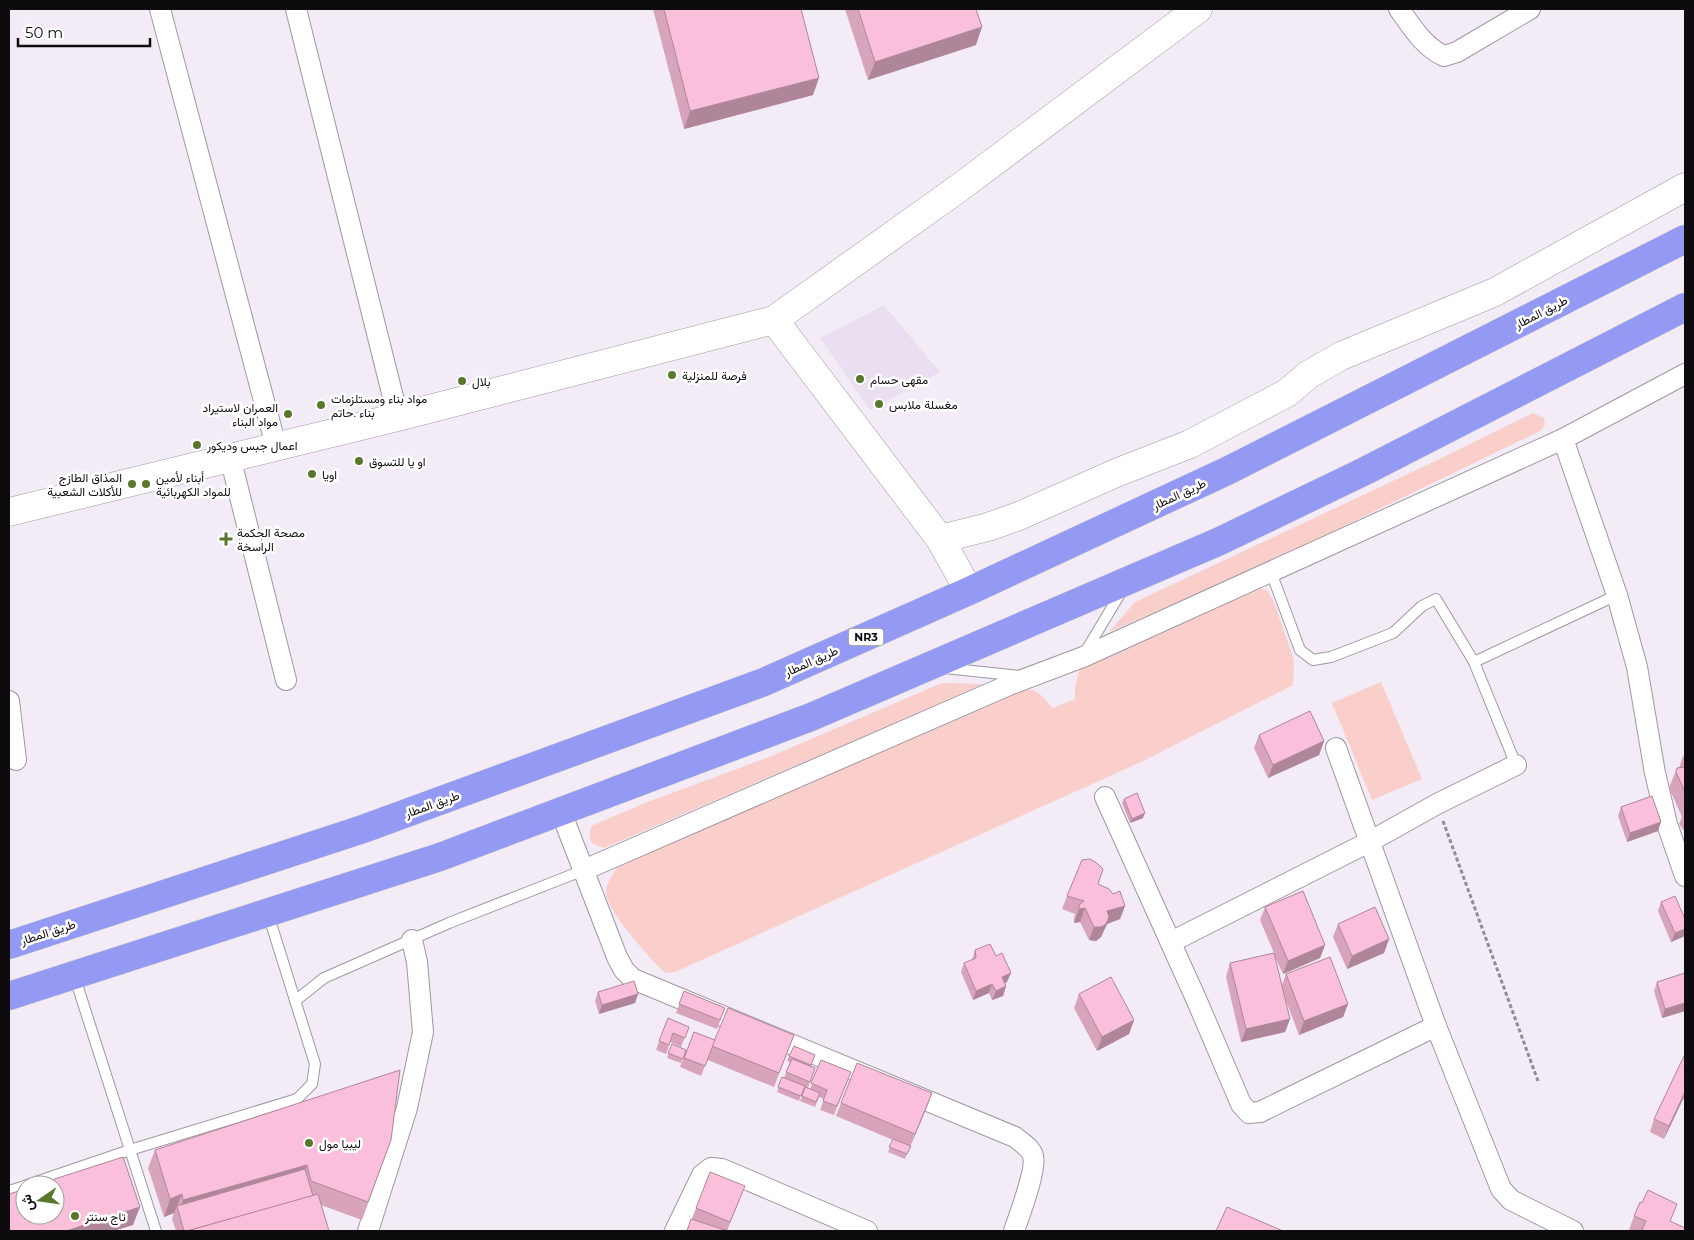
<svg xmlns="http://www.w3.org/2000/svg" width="1694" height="1240" viewBox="0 0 1694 1240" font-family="Montserrat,Vazirmatn,sans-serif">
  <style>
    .built { fill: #eadff0 }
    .green { fill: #faceca }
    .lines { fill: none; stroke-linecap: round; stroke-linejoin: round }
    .lane-casing { stroke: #9e98a1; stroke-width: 12 }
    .street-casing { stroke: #9e98a1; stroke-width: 22 }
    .secondary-casing { stroke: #9e98a1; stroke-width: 29 }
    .highway-casing { stroke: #cfcecf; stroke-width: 29 }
    .path { stroke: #918c93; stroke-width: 3; stroke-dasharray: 4 2.5; stroke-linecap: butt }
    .lane { stroke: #fff; stroke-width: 10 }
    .street { stroke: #fff; stroke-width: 20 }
    .secondary { stroke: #fff; stroke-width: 28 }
    .highway { stroke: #9499f3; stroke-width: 28 }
    .wall { fill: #d7a4bb }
    .shaded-wall { fill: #af8699 }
    .building { fill: #fabfda; stroke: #af8699 }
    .poi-dot { fill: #59782d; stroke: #fff; stroke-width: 2 }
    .labels { text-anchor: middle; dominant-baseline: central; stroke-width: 5; stroke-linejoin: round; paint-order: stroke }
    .shield { fill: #fff; stroke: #565456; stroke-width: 1 }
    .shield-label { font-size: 11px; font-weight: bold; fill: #0d0b0e }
    .street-label { font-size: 12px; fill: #0d0b0e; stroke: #fff }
    .poi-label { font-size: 12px; fill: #0d0b0e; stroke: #fff; text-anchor: start }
  </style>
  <rect width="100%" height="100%" fill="#f3ecf6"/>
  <!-- built -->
  <polygon class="built" points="884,305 940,372 870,410 820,338"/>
  <!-- green -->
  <g class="green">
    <polygon points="1533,413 1544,418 1545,425 1540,431 1276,559 1109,632 1135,602 1425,466"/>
    <path d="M1260,589L1267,590L1274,602L1294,660L1293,685L1141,762L675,972L665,973C651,959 605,910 606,891C607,880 617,868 622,860L1023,689C1039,689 1043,697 1053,708L1075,699V687L1081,665Z"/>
    <polygon points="1381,682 1422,779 1372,800 1332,703"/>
    <path d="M942,683L983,684L874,732L604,848C591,844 586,840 592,826L598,823L645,803L769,757Z"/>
  </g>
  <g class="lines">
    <!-- lane casing -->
    <g class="lane-casing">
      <g id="lane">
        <polyline points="1271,572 1300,650 1313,660 1331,657 1393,633 1422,606 1436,599 1474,662 1516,765"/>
        <polyline points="1084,654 1123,589"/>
        <polyline points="1474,662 1617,595"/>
        <polyline points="945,668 1020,676"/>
        <polyline points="74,975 156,1231"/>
        <polyline points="295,1001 324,978 449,923 584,870"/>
        <polyline points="27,1185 130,1150 297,1099 312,1084 315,1064 268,914"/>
        <polyline points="9,1191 25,1186"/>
      </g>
    </g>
    <!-- street casing -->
    <g class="street-casing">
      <g id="street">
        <polyline points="160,9 276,446"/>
        <polyline points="296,9 398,417"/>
        <path d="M1399,9C1412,27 1424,47 1444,56L1457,52L1530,9"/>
        <polyline points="1563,439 1617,595 1637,667 1655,773 1667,824 1685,876"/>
        <polyline points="230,457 286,680"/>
        <polyline points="9,701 16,760"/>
        <polyline points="1336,748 1436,1026 1501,1189 1511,1200 1573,1231"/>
        <polyline points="1105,797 1197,1001 1241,1104 1249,1113 1260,1112 1436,1026"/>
        <path d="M561,812L617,957L624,970L633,979L1015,1137C1022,1143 1031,1148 1033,1156C1037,1169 1019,1216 1014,1231"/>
        <polyline points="584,870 1009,685 1083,657 1563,439 1685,374"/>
        <polyline points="1171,942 1369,842 1437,804 1516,765"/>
        <polyline points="368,1231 407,1108 423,1032 417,962 412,940"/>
        <polyline points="675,1231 702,1175 711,1168 722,1169 867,1231"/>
      </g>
    </g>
    <!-- secondary casing -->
    <g class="secondary-casing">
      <g id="secondary">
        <polyline points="774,320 940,539 969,591"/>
        <polyline points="9,512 398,417 774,320 959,188 1198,9"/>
        <polyline points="940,539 988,527 1019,516 1116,473 1190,444 1287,393 1308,375 1341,356 1495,292 1685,187"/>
      </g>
    </g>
    <!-- highway casing -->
    <g class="highway-casing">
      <g id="highway">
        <polyline points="9,945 363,829 764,682 969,591 1227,471 1685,239"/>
        <polyline points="9,996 440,857 811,717 1220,541 1365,471 1685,307"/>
      </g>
    </g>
    <!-- path -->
    <polyline class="path" points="1443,821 1538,1081"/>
    <!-- lane -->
    <use href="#lane" class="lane"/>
    <!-- street -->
    <use href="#street" class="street"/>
    <!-- secondary -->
    <use href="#secondary" class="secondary"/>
    <!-- highway -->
    <use href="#highway" class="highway"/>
  </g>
  <!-- wall -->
  <g class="wall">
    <polygon points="653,9 801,9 813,95 684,129"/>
    <polygon points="845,9 976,9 976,45 868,80"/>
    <polygon points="1259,735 1324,741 1319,755 1268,778 1254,748"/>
    <polygon points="1685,755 1685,832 1679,824 1682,817 1670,790 1670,785 1677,768 1679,768 1683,756"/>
    <polygon points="1124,799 1143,818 1130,823 1122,803"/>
    <polygon points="1621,807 1658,831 1627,842 1618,816"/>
    <polygon points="1098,884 1125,906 1120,919 1107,924 1101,937 1096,941 1089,940 1080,922 1074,923 1074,918 1075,914 1062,909 1067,896"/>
    <polygon points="1661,902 1685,919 1685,936 1671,942 1658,911"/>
    <polygon points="1265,907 1325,945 1320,958 1283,974 1274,955 1282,985 1286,974 1348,1004 1343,1017 1299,1035 1285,998 1290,1019 1285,1032 1241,1042 1226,977 1230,963 1274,953 1260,920"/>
    <polygon points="1338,924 1389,939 1384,953 1347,969 1333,937"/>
    <polygon points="975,950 1007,982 1005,983 1006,986 1003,996 992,1000 989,993 973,1000 961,972 964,963 972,960"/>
    <polygon points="1685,973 1685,1011 1662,1018 1654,991 1657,982"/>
    <polygon points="684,991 725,1008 717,1029 676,1013"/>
    <polygon points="598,992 638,994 635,1003 599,1014 595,1001"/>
    <polygon points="1079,994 1134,1020 1129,1034 1097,1051 1074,1008"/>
    <polygon points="668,1018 689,1027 681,1047 670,1042 666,1054 656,1050"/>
    <polygon points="694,1032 715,1040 794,1035 774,1087 708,1060 708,1058 701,1076 680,1067"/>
    <polygon points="672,1044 686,1050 681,1063 667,1058"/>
    <polygon points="794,1046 815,1055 811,1066 815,1068 808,1088 810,1089 821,1060 851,1072 834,1115 820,1110 824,1099 819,1097 815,1107 800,1101 804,1090 803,1089 799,1101 777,1092 782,1077 784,1078 790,1062 787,1061"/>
    <polygon points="932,1093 905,1159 888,1152 893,1140 836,1116 841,1103"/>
    <polygon points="1685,1095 1664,1139 1650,1132 1654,1119"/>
    <polygon points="391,1140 362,1220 321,1205 329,1231 176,1231 172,1219 174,1213 164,1217 148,1168 155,1150"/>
    <polygon points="740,1199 727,1231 692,1219 696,1208"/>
    <polygon points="1634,1216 1670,1221 1685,1231 1633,1231 1629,1230"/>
  </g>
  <!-- shaded-wall -->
  <g class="shaded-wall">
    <polygon points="982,27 976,45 868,80 875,62"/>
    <polygon points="819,78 813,95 684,129 690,111"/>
    <polygon points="1324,741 1319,755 1268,778 1273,765"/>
    <polygon points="1145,813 1143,818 1130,823 1132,819"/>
    <polygon points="1661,822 1658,831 1627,842 1630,833"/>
    <polygon points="1125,906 1120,919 1107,924 1101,937 1096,941 1089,940 1094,927 1107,911"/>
    <polygon points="1085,908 1080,922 1074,923 1079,909"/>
    <polygon points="1685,929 1685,936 1671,942 1675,933"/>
    <polygon points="1389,939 1384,953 1347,969 1352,956"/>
    <polygon points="1325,945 1320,958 1283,974 1288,961"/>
    <polygon points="1011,973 1007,982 998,986 1002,977"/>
    <polygon points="992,984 989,993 973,1000 976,991"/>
    <polygon points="1006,986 1003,996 992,1000 996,991"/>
    <polygon points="638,994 635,1003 599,1014 602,1005"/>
    <polygon points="1685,1003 1685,1011 1662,1018 1665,1009"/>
    <polygon points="1348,1004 1343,1017 1299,1035 1304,1021"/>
    <polygon points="1290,1019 1285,1032 1241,1042 1246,1029"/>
    <polygon points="1134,1020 1129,1034 1097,1051 1102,1037"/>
    <polygon points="1685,1092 1685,1095 1664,1139 1669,1126"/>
    <polygon points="932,1093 927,1107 910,1147 915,1134"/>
    <polygon points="307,1165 300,1183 179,1211 183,1200"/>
    <polygon points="182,1194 174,1213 164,1217 170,1199"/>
    <polygon points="140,1207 133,1225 114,1231 66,1231"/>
  </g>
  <!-- building -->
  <g class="building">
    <polygon points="664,9 801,9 819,78 690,111"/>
    <polygon points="858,9 976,9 982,27 875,62"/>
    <polygon points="1310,711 1324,741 1273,765 1259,735"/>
    <polygon points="1685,767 1685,792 1676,772 1677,768"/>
    <polygon points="1137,793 1145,813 1132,819 1124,799"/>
    <polygon points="1652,796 1661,822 1630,833 1621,807"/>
    <polygon points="1090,859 1098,864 1103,869 1098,884 1109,889 1113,894 1120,891 1125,906 1107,911 1109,917 1106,924 1101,927 1094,927 1085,908 1079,909 1079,905 1084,901 1067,896 1082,860"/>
    <polygon points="1303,891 1325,945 1288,961 1265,907"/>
    <polygon points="1675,896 1685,919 1685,929 1675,933 1661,902"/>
    <polygon points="1375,907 1389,939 1352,956 1338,924"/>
    <polygon points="990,944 996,956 1002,953 1011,973 1002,977 1006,986 996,991 992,984 976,991 964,963 976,958 975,950"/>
    <polygon points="1274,953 1290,1019 1246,1029 1230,963"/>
    <polygon points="1330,957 1348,1004 1304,1021 1286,974"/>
    <polygon points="1685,973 1685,1003 1665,1009 1657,982"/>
    <polygon points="1111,977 1134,1020 1102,1037 1079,994"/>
    <polygon points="634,981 638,994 602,1005 598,992"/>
    <polygon points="684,991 725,1008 720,1020 679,1004"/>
    <polygon points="728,1008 794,1035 779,1073 712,1046"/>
    <polygon points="668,1018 689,1027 685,1038 673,1033 669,1045 659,1041"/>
    <polygon points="694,1032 715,1040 705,1066 684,1058"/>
    <polygon points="672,1044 686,1050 683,1059 668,1053"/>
    <polygon points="794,1046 815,1055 811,1065 789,1056"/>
    <polygon points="1685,1054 1685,1092 1669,1126 1654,1119"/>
    <polygon points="792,1059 815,1068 810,1082 786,1072"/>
    <polygon points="821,1060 851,1072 837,1106 823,1101 827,1090 811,1083"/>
    <polygon points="857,1063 932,1093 915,1134 841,1103"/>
    <polygon points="400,1070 391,1140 368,1202 311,1181 307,1165 183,1200 182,1194 170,1199 155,1150"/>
    <polygon points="782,1077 805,1086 801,1096 778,1087"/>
    <polygon points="805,1087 820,1093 816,1102 802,1096"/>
    <polygon points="893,1139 911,1146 907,1154 889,1147"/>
    <polygon points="123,1157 140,1207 66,1231 9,1231 9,1194 25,1189 25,1215 55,1215 55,1185 36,1185"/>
    <polygon points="305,1169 313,1196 187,1231 184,1231 177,1206"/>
    <polygon points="710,1172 745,1186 730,1222 696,1208"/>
    <polygon points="1648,1190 1677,1204 1670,1221 1685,1228 1685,1231 1645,1231 1642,1230 1646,1221 1634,1216 1640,1202 1642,1203"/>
    <polygon points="318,1194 329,1231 187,1231"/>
    <polygon points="1227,1207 1283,1231 1216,1231"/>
    <polygon points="691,1219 728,1231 687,1231"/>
  </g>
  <!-- markers -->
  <g class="poi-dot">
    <circle cx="672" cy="375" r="5"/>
    <circle cx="860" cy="379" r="5"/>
    <circle cx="462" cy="381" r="5"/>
    <circle cx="879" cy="404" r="5"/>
    <circle cx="321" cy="405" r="5"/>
    <circle cx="288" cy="414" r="5"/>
    <circle cx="197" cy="445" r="5"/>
    <circle cx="359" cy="461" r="5"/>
    <circle cx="312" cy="474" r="5"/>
    <circle cx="132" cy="484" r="5"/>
    <circle cx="146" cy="484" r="5"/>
    <path d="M223.5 531.5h5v5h5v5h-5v5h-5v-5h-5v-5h5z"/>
    <circle cx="309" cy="1143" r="5"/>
    <circle cx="75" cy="1216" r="5"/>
  </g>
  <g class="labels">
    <!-- shield labels -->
    <rect class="shield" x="848.5" y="628.5" width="35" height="17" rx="4"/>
    <g class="shield-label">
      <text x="866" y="637">NR3</text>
    </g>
    <!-- street labels -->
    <g class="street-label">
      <text transform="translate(1541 312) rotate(-27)">طريق المطار</text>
      <text transform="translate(1179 494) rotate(-25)">طريق المطار</text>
      <text transform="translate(811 661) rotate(-24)">طريق المطار</text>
      <text transform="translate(432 804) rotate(-20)">طريق المطار</text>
      <text transform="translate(48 932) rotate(-18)">طريق المطار</text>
    </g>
    <!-- poi labels -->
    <g class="poi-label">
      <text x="682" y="375">فرصة للمنزلية</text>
      <text x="870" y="379">مقهى حسام</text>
      <text x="472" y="381">بلال</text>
      <text x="331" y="398">مواد بناء ومستلزمات<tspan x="331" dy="14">بناء .حاتم</tspan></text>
      <text x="889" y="404">مغسلة ملابس</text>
      <text x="278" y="407" text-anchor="end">العمران لاستيراد<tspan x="278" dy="14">مواد البناء</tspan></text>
      <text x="207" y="445">اعمال جبس وديكور</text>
      <text x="369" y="461">او يا للتسوق</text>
      <text x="322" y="474">اويا</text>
      <text x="122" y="477" text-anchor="end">المذاق الطازج<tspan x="122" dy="14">للأكلات الشعبية</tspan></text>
      <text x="156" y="477">أبناء لأمين<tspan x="156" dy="14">للمواد الكهربائية</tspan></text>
      <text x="237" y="532">مصحة الحكمة<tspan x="237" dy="14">الراسخة</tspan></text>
      <text x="319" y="1143">ليبيا مول</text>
      <text x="85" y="1216">تاج سنتر</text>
    </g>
  </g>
  <!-- border -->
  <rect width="1694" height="1240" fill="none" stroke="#0d0b0e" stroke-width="20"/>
  <!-- north arrow -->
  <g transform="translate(40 1200) rotate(257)"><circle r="24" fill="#ffffff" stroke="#9e9d9f"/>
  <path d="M0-4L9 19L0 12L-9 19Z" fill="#59782d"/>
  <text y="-8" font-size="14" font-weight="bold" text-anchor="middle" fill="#0d0b0e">ش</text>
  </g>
  <!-- scale -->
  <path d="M18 38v8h132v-8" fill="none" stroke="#0d0b0e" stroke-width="2.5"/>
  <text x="25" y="38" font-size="15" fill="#0d0b0e" stroke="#ffffff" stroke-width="4" paint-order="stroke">50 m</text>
</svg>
